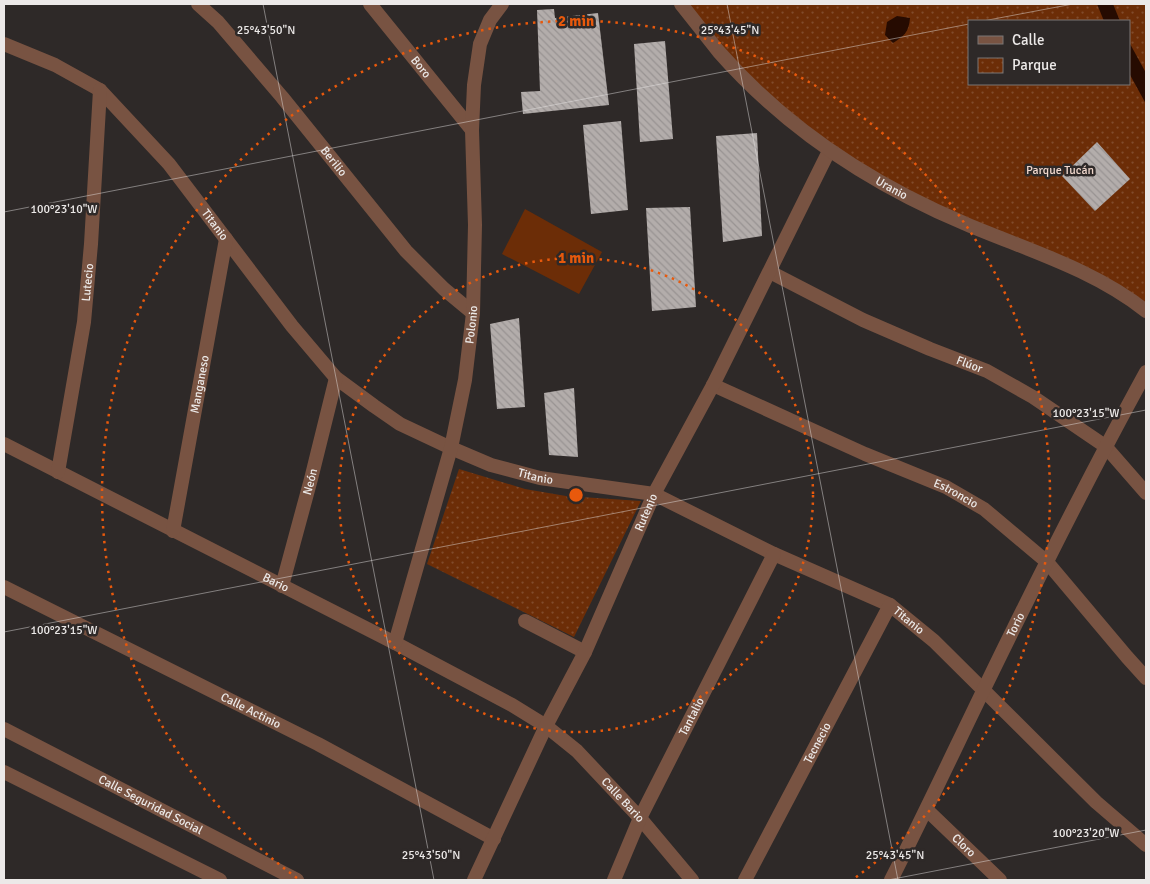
<svg xmlns="http://www.w3.org/2000/svg" width="1150" height="884" viewBox="0 0 1150 884" font-family="Signika,sans-serif">
  <style>
    .park { fill: url(#park-dots); fill-rule: evenodd }
    .pitch { fill: #6c2d07 }
    .water { fill: #260b01 }
    .building { fill: url(#building-back-hatch) }
    .lines { fill: none; stroke-linecap: round; stroke-linejoin: round }
    .minor { stroke: #785342; stroke-width: 14 }
    .tertiary { stroke: #785342; stroke-width: 14 }
    .ticks { fill: none; stroke: #ece9e8; stroke-width: 1; stroke-opacity: 0.45 }
    .ring { fill: none; stroke: #e8590c; stroke-width: 2.5; stroke-dasharray: 2.5 5 }
    .labels { text-anchor: middle; dominant-baseline: central; stroke-width: 5; stroke-linejoin: round; paint-order: stroke }
    .street-label { font-size: 12px; fill: #ece9e8; stroke: #2e2928 }
    .park-label { font-size: 12px; fill: #f0d7cc; stroke: #2e2928 }
    .ticks-label { font-size: 12px; text-anchor: middle; fill: #ece9e8; stroke: #2e2928; stroke-width: 5; stroke-linejoin: round; paint-order: stroke }
    .centre { fill: #e8590c; stroke: #2e2928; stroke-width: 2.5 }
    .ring-label { font-size: 15px; text-anchor: middle; font-weight: bold; fill: #e8590c; stroke: #2e2928; stroke-width: 5; stroke-linejoin: round; paint-order: stroke }
  </style>
  <defs>
    <pattern id="park-dots" width="8" height="8" patternUnits="userSpaceOnUse" patternTransform="scale(1.25)"><rect width="8" height="8" fill="#6c2d07"/><path d="M2 2h.1M6 6h.1" fill="none" stroke="#814b2b" stroke-width="1.8" stroke-linecap="round"/></pattern>
    <pattern id="building-back-hatch" width="6" height="6" patternUnits="userSpaceOnUse" patternTransform="scale(1.25)"><rect width="6" height="6" fill="#b3adab"/><path d="M-1 5l2 2M0 0l6 6M5-1l2 2" fill="none" stroke="#989392"/></pattern>
  </defs>
  <rect width="100%" height="100%" fill="#2e2928"/>
  <!-- park -->
  <g class="park">
    <path d="M681,4H1146V311L1131,299L886,186L761,95ZM969,21H1129V84H969Z"/>
    <polygon points="459,469 525,489 566,496 641,501 574,637 427,564"/>
  </g>
  <!-- pitch -->
  <polygon class="pitch" points="525,209 602,252 579,294 502,254"/>
  <!-- water -->
  <g class="water">
    <polygon points="1097,4 1113,4 1120,21 1104,21"/>
    <path d="M897,16L910,18C909,32 904,36 893,43L885,35L887,22Z"/>
    <polygon points="1129,42 1146,73 1146,104 1129,73"/>
  </g>
  <!-- building -->
  <g class="building">
    <polygon points="554,9 555,18 598,13 609,105 523,114 521,92 540,91 537,10"/>
    <polygon points="665,41 673,139 640,142 634,44"/>
    <polygon points="621,121 628,210 591,214 583,125"/>
    <polygon points="757,133 762,236 723,242 716,136"/>
    <polygon points="1097,142 1130,179 1095,211 1062,176"/>
    <polygon points="690,207 696,307 652,311 646,208"/>
    <polygon points="519,318 525,407 497,409 490,324"/>
    <polygon points="574,388 578,457 549,455 544,393"/>
  </g>
  <g class="lines">
    <!-- minor -->
    <g class="minor">
      <path id="s1" d="M198,4L218,22L282,97L406,251L444,289L473,313"/>
      <path id="s2" d="M370,4L472,130"/>
      <path id="s3" d="M4,44L55,65L100,90L169,164L292,326L336,378L374,406L400,424L451,448L491,465L540,478L654,494L774,554L890,605L934,641L1096,802L1146,845"/>
      <path id="s4" d="M770,272L863,320L930,349L987,371L1033,397L1105,446L1146,493"/>
      <path id="s5" d="M713,385L865,454L946,487L984,509L1047,562L1127,657L1146,678"/>
      <path id="s6" d="M4,444L395,643L512,705L546,726L577,751L640,818L692,880"/>
      <path id="s7" d="M58,472L84,322L91,244L100,90"/>
      <path id="s8" d="M173,531L226,239"/>
      <path id="s9" d="M282,586L311,479L336,378"/>
      <path id="s10" d="M4,587L318,744L494,839"/>
      <polyline points="525,621 585,652"/>
      <path id="s11" d="M395,643L451,448L465,380L473,313L475,225L472,130L474,85L480,44L490,20L502,4"/>
      <polyline points="4,772 220,880"/>
      <path id="s12" d="M927,810L1000,880"/>
      <path id="s13" d="M474,880L546,726L585,652L654,494L713,385L829,151"/>
      <path id="s14" d="M614,880L640,818L774,554"/>
      <path id="s15" d="M745,880L890,605"/>
      <path id="s16" d="M891,880C923,817 953,753 984,689C1036,582 1089,476 1146,372"/>
    </g>
    <!-- tertiary -->
    <g class="tertiary">
      <path id="s17" d="M681,4C694,20 706,36 719,52C786,128 873,185 966,224C1027,250 1093,269 1146,311"/>
      <path id="s18" d="M4,729L297,880"/>
    </g>
  </g>
  <!-- ticks -->
  <path class="ticks" d="M263,4L434,880M727,4L898,880M983,21L1073,4M4,212L969,24M4,632L1146,410M888,880L1146,830"/>
  <!-- distance rings -->
  <g class="ring">
    <circle cx="576" cy="495" r="237"/>
    <path d="M297 878A474 474 0 1 1 855 878"/>
  </g>
  <g class="labels">
    <!-- street labels -->
    <g class="street-label">
      <text stroke="none"><textPath href="#s2" startOffset="81">Boro</textPath></text>
      <text stroke="none"><textPath href="#s1" startOffset="208">Berilio</textPath></text>
      <text stroke="none"><textPath href="#s17" startOffset="282">Uranio</textPath></text>
      <text stroke="none"><textPath href="#s3" startOffset="284">Titanio</textPath></text>
      <text stroke="none"><textPath href="#s7" startOffset="192">Lutecio</textPath></text>
      <text stroke="none"><textPath href="#s11" startOffset="328">Polonio</textPath></text>
      <text stroke="none"><textPath href="#s4" startOffset="220">Flúor</textPath></text>
      <text stroke="none"><textPath href="#s8" startOffset="149">Manganeso</textPath></text>
      <text stroke="none"><textPath href="#s3" startOffset="704">Titanio</textPath></text>
      <text stroke="none"><textPath href="#s9" startOffset="108">Neón</textPath></text>
      <text stroke="none"><textPath href="#s5" startOffset="266">Estroncio</textPath></text>
      <text stroke="none"><textPath href="#s13" startOffset="406">Rutenio</textPath></text>
      <text stroke="none"><textPath href="#s6" startOffset="305">Bario</textPath></text>
      <text stroke="none"><textPath href="#s3" startOffset="1109">Titanio</textPath></text>
      <text stroke="none"><textPath href="#s16" startOffset="284">Torio</textPath></text>
      <text stroke="none"><textPath href="#s10" startOffset="276">Calle Actinio</textPath></text>
      <text stroke="none"><textPath href="#s14" startOffset="181">Tantalio</textPath></text>
      <text stroke="none"><textPath href="#s15" startOffset="155">Tecnecio</textPath></text>
      <text stroke="none"><textPath href="#s6" startOffset="718">Calle Bario</textPath></text>
      <text stroke="none"><textPath href="#s18" startOffset="165">Calle Seguridad Social</textPath></text>
      <text stroke="none"><textPath href="#s12" startOffset="51">Cloro</textPath></text>
    </g>
    <!-- park labels -->
    <g class="park-label">
      <text x="1060" y="170">Parque Tucán</text>
    </g>
  </g>
  <g class="ticks-label">
    <text x="266" y="34">25°43'50"N</text>
    <text x="730" y="34">25°43'45"N</text>
    <text x="64" y="213">100°23'10"W</text>
    <text x="1086" y="417">100°23'15"W</text>
    <text x="64" y="634">100°23'15"W</text>
    <text x="1086" y="837">100°23'20"W</text>
    <text x="431" y="859">25°43'50"N</text>
    <text x="895" y="859">25°43'45"N</text>
  </g>
  <circle cx="576" cy="495" r="8" class="centre"/>
  <g class="ring-label">
    <text x="576" y="26">2 min</text>
    <text x="576" y="263">1 min</text>
  </g>
  <!-- border -->
  <rect width="1150" height="884" fill="none" stroke="#ece9e8" stroke-width="10"/>
  <!-- legend -->
  <rect x="968" y="20" width="162" height="65" fill="#2e2928" stroke="#7a7675"/>
  <rect x="978" y="36" width="25" height="8" fill="#785342" stroke="#7a7675"/>
  <text x="1012" y="45" font-size="15" fill="#ece9e8">Calle</text>
  <rect x="978" y="58" width="25" height="15" fill="url(#park-dots)" stroke="#7a7675"/>
  <text x="1012" y="70" font-size="15" fill="#ece9e8">Parque</text>
</svg>
